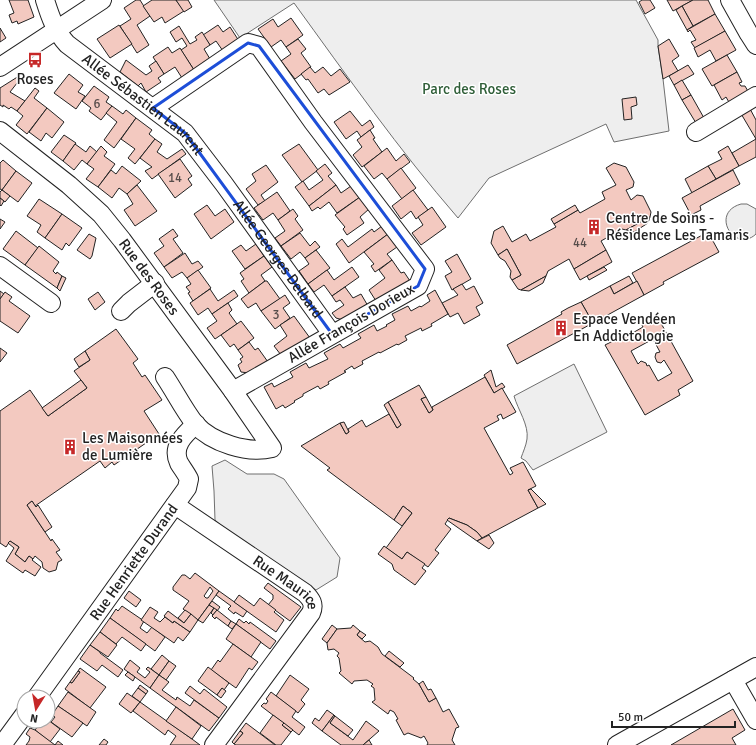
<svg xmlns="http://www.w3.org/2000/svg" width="756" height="745" viewBox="0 0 756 745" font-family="Signika,sans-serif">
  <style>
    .green { fill: #eee; stroke: #6f6f6f }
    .building { fill: #f3c9c0; stroke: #222; fill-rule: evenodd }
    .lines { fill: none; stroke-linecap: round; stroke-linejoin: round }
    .minor-casing { stroke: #222; stroke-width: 20 }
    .minor { stroke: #fff; stroke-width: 18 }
    .marked { fill: none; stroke: #1d4ed8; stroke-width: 3; stroke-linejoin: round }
    .labels { text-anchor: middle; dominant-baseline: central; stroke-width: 3; stroke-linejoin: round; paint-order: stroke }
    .number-label { font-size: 13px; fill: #564c4a }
    .poi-label { font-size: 15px; fill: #222; stroke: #fff; text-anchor: start }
    .park-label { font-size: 15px; fill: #2f5e38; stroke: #fff }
    .street-label { font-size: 15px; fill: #222; stroke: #fff }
  </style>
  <rect width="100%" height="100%" fill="#fff"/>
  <!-- green -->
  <g class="green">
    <path d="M214,0H636L658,40V46L663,79L669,131L614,142L606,124L489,178L458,218C399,150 347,76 294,3L240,38Z"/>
    <path d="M741,204H747L756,209V234C735,254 709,213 741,204Z"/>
    <path d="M574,364L607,432L533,470L526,461L521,458C523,452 526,446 527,439C529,425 518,410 514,396Z"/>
    <polygon points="225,460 247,474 274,474 284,479 340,558 337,577 316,590 228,532 215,520 214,491 212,466"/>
  </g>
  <!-- building -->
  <g class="building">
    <polygon points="9,0 28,0 34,17 18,24 17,21 12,23 9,15 14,13"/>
    <polygon points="136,0 140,0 150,16 137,25 149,45 137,53 120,26 131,19 124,8"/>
    <polygon points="152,0 176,0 184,11 165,23 162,17 154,22 143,6"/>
    <polygon points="176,0 188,0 192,7 184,12"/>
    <polygon points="642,0 650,0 655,8 645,14 639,2"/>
    <polygon points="667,0 693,0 673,11"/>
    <polygon points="693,0 708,0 715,14 693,26 682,6"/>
    <polygon points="682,6 693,26 687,30 676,10"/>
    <polygon points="715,14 725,31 695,48 691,42 696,40 690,30 688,32 687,30"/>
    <polygon points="291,18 303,35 286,47 281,40 271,47 258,29 273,19 278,27"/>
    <polygon points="119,25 132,44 110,58 97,39"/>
    <polygon points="218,25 223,32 230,27 239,41 223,51 216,41 210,45 203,35"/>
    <polygon points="179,26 190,44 197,40 195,37 202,32 210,45 204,49 210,59 194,70 181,50 187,46 182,38 176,42 170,32"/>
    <polygon points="0,28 6,38 0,42"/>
    <polygon points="725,31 736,50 716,61 710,50 698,57 694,48"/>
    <polygon points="298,39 306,49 301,53 311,67 295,79 281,61 291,54 286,47"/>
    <polygon points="669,39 679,56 672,61 678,71 663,79 658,46"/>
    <polygon points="168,47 172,53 180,48 194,70 182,78 175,67 164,74 153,57"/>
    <polygon points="727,55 737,72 712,86 702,69"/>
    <polygon points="126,60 146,75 152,71 149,66 156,61 164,74 158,78 161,82 146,92 141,83 138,86 120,72"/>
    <polygon points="688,65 694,74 674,85 669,76"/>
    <polygon points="310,67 315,73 323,67 331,76 340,69 350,82 329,95 324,89 318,93 308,79 306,80 301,74"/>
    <polygon points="737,72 742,82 739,83 741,86 745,86 749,93 730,104 726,97 722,100 714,85"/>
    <polygon points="69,74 83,85 78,92 85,96 76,109 54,93"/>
    <polygon points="19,76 21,78 10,92 25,101 17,111 11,107 9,109 3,105 3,107 0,105 0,88"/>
    <polygon points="682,80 691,95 682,100 674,85"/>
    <polygon points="94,86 109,97 106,102 112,106 101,120 89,111 91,108 82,101"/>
    <polygon points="35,88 39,91 34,98 47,108 27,134 16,125 23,116 17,111"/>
    <polygon points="691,95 704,118 696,123 682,100"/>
    <polygon points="636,97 637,105 631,107 632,119 624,120 622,99"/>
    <polygon points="112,106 123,114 126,110 136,118 114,148 104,140 117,122 106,113"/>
    <polygon points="749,107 756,120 756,139 740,112"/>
    <polygon points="47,108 64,122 52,138 46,133 41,141 29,132"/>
    <polygon points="350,111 362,126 370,120 374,127 361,137 357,131 346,139 334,122"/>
    <polygon points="136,118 152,130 149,134 155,139 135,164 128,158 135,149 121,139"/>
    <polygon points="370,130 375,138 373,139 382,152 362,167 353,155 362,147 357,140"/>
    <polygon points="64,135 76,143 63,161 51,152"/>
    <polygon points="155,139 162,144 157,152 167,159 182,149 186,154 152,179 145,171 152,167 140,158"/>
    <polygon points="756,139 756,157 739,166 732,153"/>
    <polygon points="75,144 86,152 90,146 97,152 87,164 82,160 74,170 63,161"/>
    <polygon points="299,144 318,170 302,182 282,155"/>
    <polygon points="101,146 107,152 104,156 115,164 98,187 86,179 94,169 87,164"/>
    <polygon points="728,146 739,166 716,179 708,166 722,159 718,152"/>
    <polygon points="387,148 396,161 404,154 410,162 387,179 382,173 374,179 364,166"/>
    <polygon points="180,159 192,176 188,179 192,185 175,198 158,174"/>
    <polygon points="3,160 16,171 2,190 0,189 0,163"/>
    <polygon points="614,163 626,167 634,182 633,187 626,190 631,200 637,195 643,196 651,212 650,217 626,230 622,229 601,241 606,250 574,269 569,259 548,271 546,276 521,290 518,289 512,280 521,275 507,249 498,255 491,243 494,231 503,226 512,242 526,234 530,241 556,227 554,224 578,210 580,213 605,199 602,192 616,185 606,168"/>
    <polygon points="325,164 332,173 328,176 336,185 309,206 295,187 303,181 309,190 323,180 316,171"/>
    <polygon points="266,165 278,182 261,195 265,201 258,205 246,189 256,181 252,174"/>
    <polygon points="122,166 141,181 127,194 119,188 112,198 98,187 111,170 116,174"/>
    <polygon points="708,166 716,179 692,193 685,179"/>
    <polygon points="401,168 416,188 402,199 387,179"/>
    <polygon points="733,170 740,184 700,206 701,210 691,215 682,198"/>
    <polygon points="16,171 32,183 18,202 2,190"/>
    <polygon points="137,185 157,211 135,226 124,210 133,204 127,194"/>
    <polygon points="336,185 341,193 351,186 360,197 337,213 329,202 320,209 318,207 312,211 309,206"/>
    <polygon points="2,190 10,196 5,202 0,198 0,192"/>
    <polygon points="413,190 428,210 416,219 411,211 401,219 392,206"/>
    <polygon points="277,192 290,211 278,220 273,213 263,220 254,208"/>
    <polygon points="360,197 369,209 360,217 364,223 347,235 343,229 345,227 335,215"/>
    <polygon points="0,198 4,201 1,206 0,205"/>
    <polygon points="39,199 62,214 45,238 37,232 41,225 27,216"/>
    <polygon points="207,205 215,216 225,209 234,222 211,239 194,214"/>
    <polygon points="575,205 578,210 554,224 551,219"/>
    <polygon points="432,207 446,227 421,245 412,233 423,225 418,217"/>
    <polygon points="293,209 298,216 295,219 303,230 281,246 275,238 285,231 278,220"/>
    <polygon points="62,214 82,228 69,246 66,243 62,250 45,238"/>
    <polygon points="650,217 648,223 634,232 626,230"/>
    <polygon points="0,219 5,222 0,229"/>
    <polygon points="382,226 388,234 349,263 336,244 342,239 348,247 372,229 374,232"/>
    <polygon points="173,229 178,236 173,239 183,253 164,267 154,253 164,246 159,239"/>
    <polygon points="16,231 38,248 25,265 3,249"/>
    <polygon points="708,232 719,252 663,282 664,284 644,295 632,273"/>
    <polygon points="300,233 310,246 315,241 320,247 305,258 300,252 291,259 281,246"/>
    <polygon points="89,234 96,238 92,256 90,259 77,250"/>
    <polygon points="388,234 397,247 387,254 392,260 375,272 371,266 374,264 364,252"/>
    <polygon points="256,244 264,256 245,269 232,251 241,245 246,251"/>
    <polygon points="39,246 59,262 53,271 56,274 57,272 62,276 57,288 25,265"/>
    <polygon points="507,249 521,275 512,280 510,277 511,271 505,261 500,258 498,255"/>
    <polygon points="316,250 330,268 308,284 299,271 309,264 305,258"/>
    <polygon points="606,250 612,262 580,280 574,269"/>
    <polygon points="185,253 192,264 198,261 203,267 187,278 182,272 172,278 164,267"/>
    <polygon points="457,254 471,279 452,290 445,276 452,272 445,261"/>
    <polygon points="264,256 272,267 261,275 265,281 249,293 241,281 244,279 240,273"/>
    <polygon points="392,260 401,273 404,272 410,281 376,301 369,290 385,278 379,270"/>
    <polygon points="352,267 359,277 332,296 324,285 314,292 308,284 327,270 334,280"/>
    <polygon points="604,267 607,270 589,280 587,276"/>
    <polygon points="198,270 211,288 193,301 188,293 190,292 186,287 191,284 187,278"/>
    <polygon points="62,276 66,278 60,291 57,288"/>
    <polygon points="546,276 543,283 529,291 521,290"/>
    <polygon points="629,276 633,283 614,294 610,286"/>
    <polygon points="265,281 267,281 280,299 261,311 256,303 248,308 241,299"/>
    <polygon points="637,281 644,295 593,323 581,302 610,286 614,294"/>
    <polygon points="462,284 466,290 474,286 483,303 476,307 480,315 464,324 458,313 450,317 442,303 458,295 453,289"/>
    <polygon points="345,287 353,298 361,294 368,306 343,320 336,318 332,313 344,305 340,300 336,302 332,296"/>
    <polygon points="210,289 218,301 234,290 238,296 212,314 208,308 198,315 190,303"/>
    <polygon points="435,290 448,314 431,324 432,326 422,331 421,328 405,336 407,340 398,345 397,344 380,353 379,352 362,361 363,364 354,369 352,366 344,371 346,372 328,382 329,384 320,389 318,386 303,394 303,396 294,401 295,402 285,408 283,405 276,409 264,387 272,383 274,387 293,377 290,372 306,363 309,368 328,359 324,353 340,344 343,348 361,338 358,334 374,325 377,331 387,326 386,325 395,320 392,314 408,306 411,311 420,306 421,307 430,301 427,295"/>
    <polygon points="0,291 4,294 0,299"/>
    <polygon points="5,292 12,297 9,301 30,316 18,333 0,321 0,299"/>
    <polygon points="98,292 105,302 95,310 88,299"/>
    <polygon points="285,295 290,303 283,308 290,318 275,329 261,311"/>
    <polygon points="581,302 593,323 517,364 507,345 562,314 561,312 568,308"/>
    <polygon points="228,303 232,310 229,313 237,324 215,339 207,328 217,321 212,314"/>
    <polygon points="294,316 310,338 281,355 274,346 287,336 280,325"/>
    <path d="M657,316L693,381L678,390L680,395L645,415L605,345L621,337L622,339L643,327L642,325ZM653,339L660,352L656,353L655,357L657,362L661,363L664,360L672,373L658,381L649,365L647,366L646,363L641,361L638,364L631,351Z"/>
    <polygon points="241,321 254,338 238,350 234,344 230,347 221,335"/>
    <polygon points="116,329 138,359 133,363 142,377 145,375 162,400 144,411 159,434 114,465 112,462 105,468 100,461 35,506 32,501 27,505 51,541 52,539 60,550 56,552 62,560 58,562 56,570 49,572 43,568 42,562 35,556 33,559 29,556 25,562 15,554 19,547 10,541 6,547 0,543 0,411 30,390 48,416 87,388 74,371 90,360 85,351"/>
    <polygon points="249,342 255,350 258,348 268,362 249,373 241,372 238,365 242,362 240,359 243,357 238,350"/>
    <polygon points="0,348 7,353 0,362"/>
    <polygon points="85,351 90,360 79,367 74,359"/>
    <polygon points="491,370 496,387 502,383 505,387 494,393 484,375"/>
    <polygon points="485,377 494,393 502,388 516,412 503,419 501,414 497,416 499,420 484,428 510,475 513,473 510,468 523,462 536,486 528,490 538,508 482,538 477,532 467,525 449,518 445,524 451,529 435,550 439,553 428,567 407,552 402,559 386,548 412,513 403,506 394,520 335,476 327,470 330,468 301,446 340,423 346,434 349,432 348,429 362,420 366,427 389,414 397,428 401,425 388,402 419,385 426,397 421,399 429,413 433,410 432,407"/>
    <polygon points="81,380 87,388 48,416 42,408"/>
    <polygon points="426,397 433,410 429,413 421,399"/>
    <polygon points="388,402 401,425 397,428 384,405"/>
    <polygon points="344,422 349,432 346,434 340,423"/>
    <polygon points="531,489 546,504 538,508 528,490"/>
    <polygon points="32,501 36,507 38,505 52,527 45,532 27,505"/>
    <polygon points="403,506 412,513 402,526 394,520"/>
    <polygon points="449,518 467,525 477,532 482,538 477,541 447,520"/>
    <polygon points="489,535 494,543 489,549 477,541"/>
    <polygon points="10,541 19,547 15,554 25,562 29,556 33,559 32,560 41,567 35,576 25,570 23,573 6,561 14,548 8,543"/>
    <polygon points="384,546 402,559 407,552 425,564 422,568 426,571 415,585 394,570 392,564 378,554"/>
    <path d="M195,573L219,591L198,620L183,609L189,601L173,590V587L182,575H185L190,579ZM210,587L213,591L208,598H206L204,596Z"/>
    <polygon points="268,583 301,607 290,621 268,605 273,599 273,595 264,588"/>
    <polygon points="129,591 141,600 136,607 124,598"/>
    <polygon points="219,591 247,611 243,617 235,612 234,614 228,609 231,606 216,595"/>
    <polygon points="239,595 254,606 260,598 276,610 274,612 284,620 276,632 234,602"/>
    <polygon points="212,601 220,607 217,611 209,605"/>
    <polygon points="209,605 214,608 203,623 198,620"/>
    <polygon points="122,606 144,621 140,628 147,633 152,627 165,637 155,651 110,618 116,609 118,611"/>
    <polygon points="150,607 158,612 154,618 160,622 165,617 173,623 174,621 190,632 183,641 178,637 174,643 141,620"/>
    <polygon points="214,608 217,610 213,615 211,613"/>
    <polygon points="185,610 191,614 184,623 178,618"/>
    <polygon points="217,610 231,621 228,626 216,617 215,619 212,616"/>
    <polygon points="168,611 184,623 191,614 198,620 190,632 174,621 173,623 164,616"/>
    <polygon points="110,618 146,644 141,651 122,637 116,644 100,632"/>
    <polygon points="239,619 244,623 246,621 249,624 250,622 276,641 270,649 236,624"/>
    <polygon points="231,621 236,624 232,629 228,626"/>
    <polygon points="236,624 261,642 251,657 226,639"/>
    <polygon points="332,625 337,629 327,643 322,639"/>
    <polygon points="353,625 360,631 357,635 365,642 370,641 378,647 382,654 414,678 413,679 419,684 429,702 436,698 443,712 449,709 459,727 456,728 452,740 455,745 427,745 428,743 424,736 421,738 408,733 404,735 396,720 398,719 394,712 390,710 388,714 372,702 375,700 374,688 371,686 373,684 367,680 354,681 352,684 339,673 341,671 339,658 337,656 339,653 334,649 328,650 327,643 337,629 351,628"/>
    <polygon points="360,631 366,635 362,639 357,635"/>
    <polygon points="100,632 117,645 108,657 90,645"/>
    <polygon points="233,644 258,662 252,670 249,668 236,688 211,670 218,660 220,662"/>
    <polygon points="90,645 100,652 100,653 123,670 118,677 102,665 97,671 80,659"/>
    <polygon points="389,651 404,663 400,667 385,656"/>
    <polygon points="162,655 169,661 159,675 151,669"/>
    <polygon points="130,660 140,668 137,672 145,678 150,672 146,669 148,667 159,675 150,688 124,669"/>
    <polygon points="169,661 176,666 166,680 159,675"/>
    <polygon points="208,667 229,683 224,690 222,688 217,695 198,681"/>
    <polygon points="80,668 106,687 90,708 65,689 70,682 72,683 80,672 78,671"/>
    <polygon points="78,671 80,672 72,683 70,682"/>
    <polygon points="128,672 135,677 133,681 125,675"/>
    <polygon points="159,675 169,682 162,690 176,700 177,697 190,706 194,700 219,718 209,731 150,688"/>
    <polygon points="290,675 309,689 301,700 305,704 298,713 276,696"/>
    <polygon points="423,681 428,690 431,689 436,698 429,702 419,684"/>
    <polygon points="140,685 148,691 146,694 138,688"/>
    <polygon points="190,686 200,694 204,689 227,707 219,718 185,693"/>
    <polygon points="138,688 146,694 140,702 132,696"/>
    <polygon points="222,688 226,691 221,698 217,695"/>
    <polygon points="68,692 96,712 87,726 58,706"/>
    <polygon points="271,692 296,711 292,717 305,727 299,735 261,706 264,703 266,704 268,701 266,699"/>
    <polygon points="127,693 140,702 131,713 119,704"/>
    <polygon points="140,702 192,739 200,745 170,745 176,736 168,730 165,735 133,711"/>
    <polygon points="58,706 83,723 72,737 51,722 55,717 52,715"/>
    <polygon points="176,707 201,726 192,739 166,721"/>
    <polygon points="733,709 745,730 732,738 736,745 671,745"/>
    <polygon points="327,710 334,715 322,731 312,723 315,718 319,721"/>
    <polygon points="273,715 284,723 282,725 291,732 281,745 276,745 260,733"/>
    <polygon points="334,715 335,716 330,723 353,740 366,721 379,731 363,745 341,745 322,731"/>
    <polygon points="335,716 353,730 348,736 330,723"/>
    <polygon points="48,720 60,729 50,742 35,730 42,721 48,721"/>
    <polygon points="246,723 275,745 236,745 234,744 243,733 240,731"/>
    <polygon points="284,723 293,730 291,732 282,725"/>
    <polygon points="30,728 35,730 55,745 26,745 29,741 30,737 26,734"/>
    <polygon points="240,731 243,733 234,744 232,742"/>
    <polygon points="104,739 108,742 106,745 99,745"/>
    <polygon points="369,740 372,745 363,745"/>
    <polygon points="58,741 63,745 55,745"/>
  </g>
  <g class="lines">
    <!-- minor casing -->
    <g class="minor-casing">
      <g id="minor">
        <path id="s1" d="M45,0C50,16 55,31 67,44L185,133L224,184L332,334"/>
        <polyline points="730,0 749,34 756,45"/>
        <polyline points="0,67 102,0"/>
        <polyline points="153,108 248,43 259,46 313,122 425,269 418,286 233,391"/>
        <path id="s2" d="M0,131L69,185L101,214L122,240L233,391L272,448C248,454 212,443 195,424C184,410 175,392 165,377"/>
        <polyline points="696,132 756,96"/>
        <polyline points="0,266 51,303"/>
        <polyline points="121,311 129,303 155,283"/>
        <path id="s3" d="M175,505L305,593C311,599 315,604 311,613L214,745"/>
        <polyline points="733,680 756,720"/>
        <path id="s4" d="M37,697L187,488L189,479C186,473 182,468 179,463C171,446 185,434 196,424"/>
        <polyline points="2,745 24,715"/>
        <polyline points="617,745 756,667"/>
      </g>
    </g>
    <!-- minor -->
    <use href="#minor" class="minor"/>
  </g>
  <!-- marked area -->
  <path class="marked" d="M248,43L259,46L425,269L418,286L332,334L185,133L153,108Z"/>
  <!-- icons -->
  <defs>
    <g id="bus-bare" transform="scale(1.2)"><path d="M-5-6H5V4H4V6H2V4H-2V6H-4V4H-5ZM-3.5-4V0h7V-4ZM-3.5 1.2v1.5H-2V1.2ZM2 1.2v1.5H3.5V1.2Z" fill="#c62828" stroke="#fff" stroke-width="2.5" paint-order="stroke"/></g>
    <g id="building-bare" transform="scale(1.2)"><path d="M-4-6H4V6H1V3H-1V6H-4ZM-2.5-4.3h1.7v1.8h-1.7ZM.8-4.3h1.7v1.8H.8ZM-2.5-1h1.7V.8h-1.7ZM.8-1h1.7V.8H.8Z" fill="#c62828" stroke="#fff" stroke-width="2.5" paint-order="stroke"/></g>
  </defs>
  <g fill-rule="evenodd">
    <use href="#bus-bare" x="35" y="60"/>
    <use href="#building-bare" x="594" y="227"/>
    <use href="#building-bare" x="561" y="328"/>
    <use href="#building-bare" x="70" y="447"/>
  </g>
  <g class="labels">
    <!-- number labels -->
    <g class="number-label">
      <text x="97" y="104">6</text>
      <text x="175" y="178">14</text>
      <text x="580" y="243">44</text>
      <text x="276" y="315">3</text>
    </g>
    <!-- poi labels -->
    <g class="poi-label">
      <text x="35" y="79" text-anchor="middle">Roses</text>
      <text x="606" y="218">Centre de Soins -<tspan x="606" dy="17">Résidence Les Tamaris</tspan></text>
      <text x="573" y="319">Espace Vendéen<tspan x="573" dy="17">En Addictologie</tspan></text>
      <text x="82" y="438">Les Maisonnées<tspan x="82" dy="17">de Lumière</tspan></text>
    </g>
    <!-- park labels -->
    <g class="park-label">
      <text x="469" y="89">Parc des Roses</text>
    </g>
    <!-- street labels -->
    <g class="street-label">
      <text stroke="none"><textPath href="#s1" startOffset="147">Allée Sébastien Laurent</textPath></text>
      <text stroke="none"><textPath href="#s1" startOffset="354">Allée Georges Delbard</textPath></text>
      <text stroke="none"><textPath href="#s2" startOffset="210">Rue des Roses</textPath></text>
      <text transform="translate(351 323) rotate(-30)">Allée François Dorieux</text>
      <text stroke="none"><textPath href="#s4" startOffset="166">Rue Henriette Durand</textPath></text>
      <text stroke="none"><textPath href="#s3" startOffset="136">Rue Maurice</textPath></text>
    </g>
  </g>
  <!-- north arrow -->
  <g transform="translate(36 709) rotate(191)"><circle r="19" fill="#ffffff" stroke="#a7a7a7"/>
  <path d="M0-3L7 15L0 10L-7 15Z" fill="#c62828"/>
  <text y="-6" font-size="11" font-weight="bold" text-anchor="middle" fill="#222222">N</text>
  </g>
  <!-- scale -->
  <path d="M612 721v6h123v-6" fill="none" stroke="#222222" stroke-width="2"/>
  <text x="618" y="721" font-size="12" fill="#222222" stroke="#ffffff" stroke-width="3" paint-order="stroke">50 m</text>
</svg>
